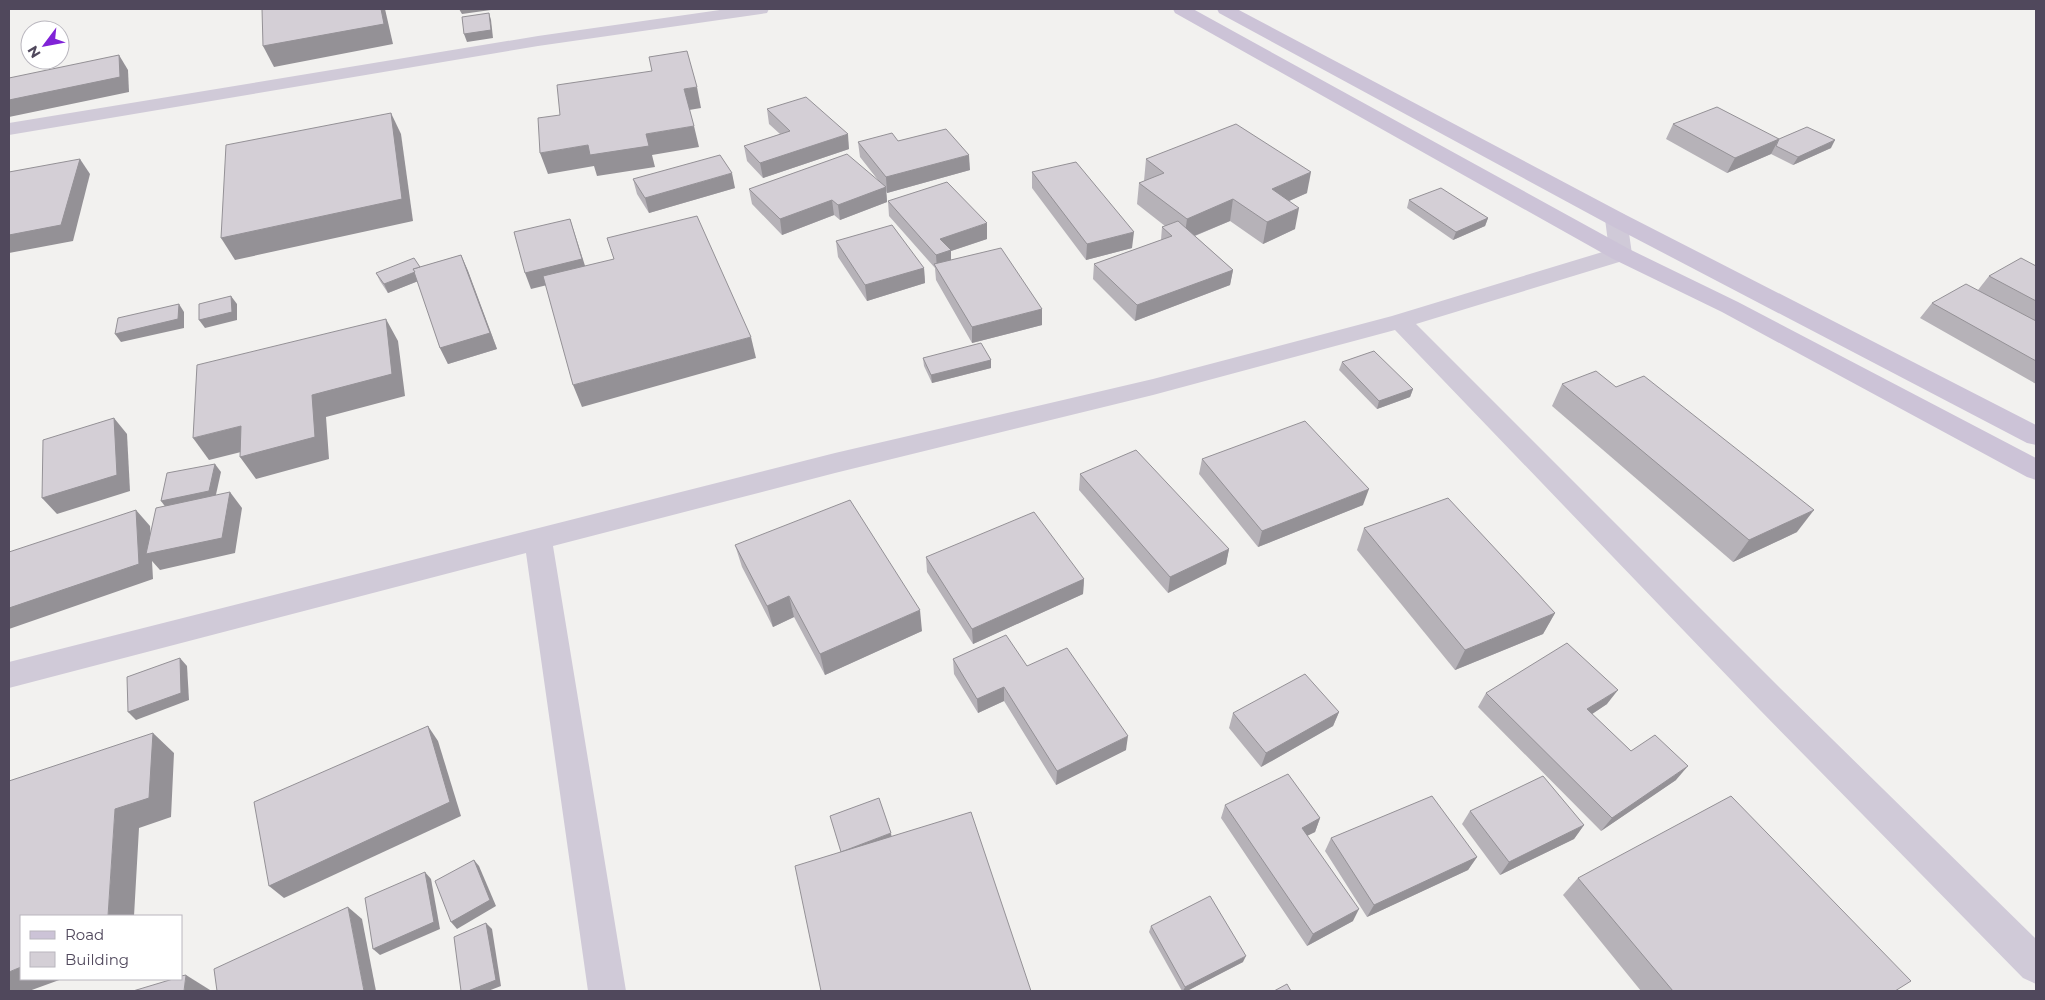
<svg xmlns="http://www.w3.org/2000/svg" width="2045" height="1000" viewBox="0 0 2045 1000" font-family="Montserrat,sans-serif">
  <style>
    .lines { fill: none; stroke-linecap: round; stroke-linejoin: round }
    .street { fill: #d0cad8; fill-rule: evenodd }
    .secondary { fill: #ccc3d7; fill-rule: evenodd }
    .wall { fill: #b6b2b8 }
    .shaded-wall { fill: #949196 }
    .building { fill: #d4cfd6; stroke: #949196 }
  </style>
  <rect width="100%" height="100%" fill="#f2f1ef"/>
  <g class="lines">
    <!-- street -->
    <g class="street">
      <polygon points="727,9 769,9 767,13 761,14 538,46 9,135 9,123 538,36"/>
      <polygon points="1616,213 1624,214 1627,219 1632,254 1629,259 1416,324 1780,688 2036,939 2036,984 2023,978 1758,708 1395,330 1153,395 835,473 553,546 626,991 588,991 526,553 9,688 9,662 835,453 1153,379 1392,316 1609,250 1605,219 1608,214"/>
    </g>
    <!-- secondary -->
    <g class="secondary">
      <polygon points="1173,9 1193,9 1629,249 1738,302 2036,458 2036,480 2027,477 1722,312 1613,259 1175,13"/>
      <polygon points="1217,9 1237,9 1624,214 2036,425 2036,445 2027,443 1608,224 1219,13"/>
    </g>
  </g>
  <!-- wall -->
  <g class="wall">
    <polygon points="767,109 849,149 763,178 747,161 744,146 780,134 769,124"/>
    <polygon points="1673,124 1779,139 1831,148 1793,165 1771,154 1727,173 1666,139"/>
    <polygon points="898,141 970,170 887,193 886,191 887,202 840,220 834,215 782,235 752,204 749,189 878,180 860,157 858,142"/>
    <polygon points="1146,159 1307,193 1289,201 1295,229 1263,244 1230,221 1195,236 1233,270 1230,285 1135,321 1093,279 1094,264 1161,240 1162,227 1165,226 1137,204 1139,183 1144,181"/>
    <polygon points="1032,172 1132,248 1086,260 1032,188"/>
    <polygon points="633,179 735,188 649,213 637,194"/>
    <polygon points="1409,200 1488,218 1485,226 1453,240 1407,208"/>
    <polygon points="888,201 987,239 951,251 951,260 1042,309 1042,325 972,343 936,280 935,268 889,216"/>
    <polygon points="836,241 924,268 925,283 867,301 838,257"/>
    <polygon points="461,255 468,271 497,349 448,364 440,348 418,281 388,293 380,281 376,273 420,267"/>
    <polygon points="2036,266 2036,384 1920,318 1932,303 1978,290 1989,276"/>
    <polygon points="923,358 991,360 991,368 932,383 924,366"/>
    <polygon points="1342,362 1413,389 1410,397 1377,409 1339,370"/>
    <polygon points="1562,384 1616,387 1797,532 1733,562 1552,406"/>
    <polygon points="1202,459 1363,505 1258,547 1199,474"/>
    <polygon points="1080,474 1229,549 1226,564 1168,593 1079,490"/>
    <polygon points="1364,528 1555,613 1543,634 1455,670 1357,550"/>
    <polygon points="735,545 922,631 825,675 794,617 773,627 742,567"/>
    <polygon points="926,557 1084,579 1083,594 973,644 927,572"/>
    <polygon points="953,659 1027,666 1126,750 1056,785 1004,701 978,713 954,674"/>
    <polygon points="1486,693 1607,704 1592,714 1631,751 1676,780 1601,831 1478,707"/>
    <polygon points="1339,712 1333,726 1261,767 1229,728 1233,713"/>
    <polygon points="1225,805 1320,818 1315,832 1307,836 1353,921 1307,946 1221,818"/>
    <polygon points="1470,811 1584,825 1574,839 1500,875 1462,824"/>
    <polygon points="1331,838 1477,857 1468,870 1367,917 1325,851"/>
    <polygon points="1578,878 1895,991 1641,991 1563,895"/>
    <polygon points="1151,926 1243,962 1187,991 1182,991 1149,932"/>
  </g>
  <!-- shaded-wall -->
  <g class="shaded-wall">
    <polygon points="381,9 385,9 393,44 274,67 263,46"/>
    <polygon points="459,9 498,9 462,14"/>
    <polygon points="489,13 491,20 493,38 467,42 464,34"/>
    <polygon points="119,55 128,70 129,92 9,117 9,100"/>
    <polygon points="697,87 701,108 689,110 684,89"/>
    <polygon points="391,113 401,134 413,221 235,260 221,238"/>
    <polygon points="694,126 699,147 652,155 655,167 597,176 594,166 548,174 540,153 588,145 646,134"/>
    <polygon points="848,134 849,149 763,178 760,163"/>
    <polygon points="1779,139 1771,154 1727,173 1735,158"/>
    <polygon points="1835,140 1831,148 1793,165 1798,157"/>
    <polygon points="969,155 970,170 887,193 886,177"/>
    <polygon points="80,159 90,174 73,241 9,253 9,235"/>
    <polygon points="1311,172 1307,193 1268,210 1272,189"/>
    <polygon points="732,173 735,188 649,213 645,198"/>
    <polygon points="886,187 887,202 840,220 838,205"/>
    <polygon points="1233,199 1230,221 1184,240 1187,219"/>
    <polygon points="832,200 834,215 782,235 780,219"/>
    <polygon points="1299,208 1295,229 1263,244 1267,222"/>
    <polygon points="1488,218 1485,226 1453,240 1456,232"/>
    <polygon points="570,219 588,275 531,289 525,273"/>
    <polygon points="987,223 987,239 951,251 951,266 937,269 936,255 940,239"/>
    <polygon points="1134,232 1132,248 1086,260 1087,244"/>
    <polygon points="461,255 468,271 497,349 448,364 440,348"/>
    <polygon points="924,268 925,283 867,301 865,285"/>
    <polygon points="422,269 426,278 388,293 384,284"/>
    <polygon points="1233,270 1230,285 1135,321 1137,305"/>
    <polygon points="231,296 237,304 237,320 205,328 199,320"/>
    <polygon points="179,304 184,312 184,328 121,342 115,334"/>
    <polygon points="1042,309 1042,325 972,343 972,327"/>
    <polygon points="386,319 398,341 405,396 326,417 329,459 256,479 240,457 312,395"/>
    <polygon points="751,337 756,358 582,407 573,385"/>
    <polygon points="991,360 991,368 932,383 931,375"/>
    <polygon points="1413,389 1410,397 1377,409 1379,401"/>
    <polygon points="114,418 127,434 130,491 57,514 42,498"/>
    <polygon points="241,426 257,448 209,460 193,438"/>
    <polygon points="215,464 221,472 215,499 167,509 161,501"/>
    <polygon points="1369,489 1363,505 1258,547 1262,531"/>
    <polygon points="230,492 242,508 235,553 160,570 152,561 153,579 9,629 9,608 136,510 150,526 152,553"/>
    <polygon points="1814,510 1797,532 1733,562 1749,540"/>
    <polygon points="1229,549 1226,564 1168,593 1170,577"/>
    <polygon points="1084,579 1083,594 973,644 972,629"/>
    <polygon points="789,596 794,617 773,627 767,606"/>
    <polygon points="920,610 922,631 825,675 820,654"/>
    <polygon points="1555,613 1543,634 1455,670 1465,650"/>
    <polygon points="180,658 187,666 189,700 136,720 128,712"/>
    <polygon points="1004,687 1004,701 978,713 977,699"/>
    <polygon points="1618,690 1607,704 1577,724 1587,709"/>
    <polygon points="1339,712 1333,726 1261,767 1266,753"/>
    <polygon points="428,726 438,741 461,816 284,898 269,886"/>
    <polygon points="153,733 174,753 171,817 139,828 134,916 108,916 115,809"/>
    <polygon points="1128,736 1126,750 1056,785 1057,771"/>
    <polygon points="1688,766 1676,780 1601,831 1612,818"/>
    <polygon points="1320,818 1315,832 1296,841 1302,828"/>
    <polygon points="1584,825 1574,839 1500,875 1509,862"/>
    <polygon points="891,833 892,840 841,852"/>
    <polygon points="1477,857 1468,870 1367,917 1374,905"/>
    <polygon points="474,860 479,866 496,906 457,929 451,922"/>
    <polygon points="425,872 431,879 440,929 380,955 373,949"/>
    <polygon points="348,907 362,919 376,991 364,991"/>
    <polygon points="1359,909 1353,921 1307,946 1313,934"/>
    <polygon points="486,923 492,929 501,986 488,991 468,991"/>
    <polygon points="1246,956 1243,962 1187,991 1183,991 1185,987"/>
    <polygon points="21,967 21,979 62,979 29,991 9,991 9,972"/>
    <polygon points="186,975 210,990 210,991 184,991"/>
  </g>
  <!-- building -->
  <g class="building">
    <polygon points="262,9 381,9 384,24 263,46"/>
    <polygon points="489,13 491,30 464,34 462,17"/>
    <polygon points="687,51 697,87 684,89 694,126 646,134 649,146 590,155 588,145 540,153 538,118 560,115 557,85 652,71 649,57"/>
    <polygon points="119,55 120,77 9,100 9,78"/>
    <polygon points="806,97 848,134 760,163 744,146 790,131 767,109"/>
    <polygon points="1717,107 1779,139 1735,158 1673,124"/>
    <polygon points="391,113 402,199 221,238 226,145"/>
    <polygon points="1236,124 1311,172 1272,189 1299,208 1267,222 1233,199 1187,219 1139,183 1164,173 1146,159"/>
    <polygon points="1807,127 1835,140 1798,157 1776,146 1779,139"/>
    <polygon points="946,129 969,155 886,177 858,142 892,133 898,141"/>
    <polygon points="847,154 886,187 838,205 832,200 780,219 749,189"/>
    <polygon points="720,155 732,173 645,198 633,179"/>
    <polygon points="80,159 61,225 9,235 9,172"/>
    <polygon points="1076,162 1134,232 1087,244 1032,172"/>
    <polygon points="947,182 987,223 940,239 951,250 936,255 888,201"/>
    <polygon points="1441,188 1488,218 1456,232 1409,200"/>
    <polygon points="697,216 751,337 573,385 543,276 614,259 607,238"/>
    <polygon points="570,219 582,259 525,273 514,232"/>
    <polygon points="1178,221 1233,270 1137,305 1094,264 1172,236 1162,227"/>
    <polygon points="892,225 924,268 865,285 836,241"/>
    <polygon points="1001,248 1042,309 972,327 934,264"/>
    <polygon points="461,255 490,333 440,348 413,269"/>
    <polygon points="414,258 420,267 413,269 415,272 384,284 376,273"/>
    <polygon points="2021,258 2036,266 2036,301 1989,276"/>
    <polygon points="1966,284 2036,321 2036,361 1932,303"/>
    <polygon points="231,296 232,312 199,320 199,304"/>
    <polygon points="179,304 178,319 115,334 118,318"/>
    <polygon points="386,319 392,374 312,395 315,437 240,457 241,426 193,438 197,365"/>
    <polygon points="981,343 991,360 931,375 923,358"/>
    <polygon points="1374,351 1413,389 1379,401 1342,362"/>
    <polygon points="1596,371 1616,387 1644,376 1814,510 1749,540 1562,384"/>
    <polygon points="114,418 117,475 42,498 43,440"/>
    <polygon points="1305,421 1369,489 1262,531 1202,459"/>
    <polygon points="1136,450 1229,549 1170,577 1080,474"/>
    <polygon points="215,464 209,491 161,501 167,473"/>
    <polygon points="230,492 222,538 146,554 156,508"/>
    <polygon points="1448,498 1555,613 1465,650 1364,528"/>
    <polygon points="850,500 920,610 820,654 789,596 767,606 735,545"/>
    <polygon points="136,510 139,564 9,608 9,552"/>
    <polygon points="1034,512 1084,579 972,629 926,557"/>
    <polygon points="1006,635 1027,666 1067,648 1128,736 1057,771 1004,687 977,699 953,659"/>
    <polygon points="1567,643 1618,690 1587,709 1631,751 1655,735 1688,766 1612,818 1486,693"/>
    <polygon points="180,658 181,693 128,712 127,677"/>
    <polygon points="1305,674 1339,712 1266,753 1233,713"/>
    <polygon points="428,726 450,802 269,886 254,802"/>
    <polygon points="153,733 149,798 115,809 108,916 21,916 21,967 9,972 9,781"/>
    <polygon points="1288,774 1320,818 1302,828 1359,909 1313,934 1225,805"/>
    <polygon points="1543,776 1584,825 1509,862 1470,811"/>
    <polygon points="1432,796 1477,857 1374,905 1331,838"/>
    <polygon points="1731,796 1911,981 1895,991 1673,991 1578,878"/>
    <polygon points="879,798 891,833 841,852 830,816"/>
    <polygon points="971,812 1031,991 821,991 795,866"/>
    <polygon points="474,860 490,900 451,922 435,881"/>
    <polygon points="425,872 434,922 373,949 365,898"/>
    <polygon points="1210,896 1246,956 1185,987 1151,926"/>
    <polygon points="348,907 364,991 217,991 214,969"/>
    <polygon points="486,923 496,980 468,991 461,991 454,937"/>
    <polygon points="186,975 184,991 133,991 173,979 181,979 181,976"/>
    <polygon points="1287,984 1291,991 1274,991"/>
  </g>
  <!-- border -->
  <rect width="2045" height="1000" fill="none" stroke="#50485c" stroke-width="20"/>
  <!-- legend -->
  <rect x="20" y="915" width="162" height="65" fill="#ffffff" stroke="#b9b6be"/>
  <rect x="30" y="931" width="25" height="8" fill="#ccc3d7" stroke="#b9b6be"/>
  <text x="65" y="940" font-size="15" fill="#50485c">Road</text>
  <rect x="30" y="952" width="25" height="15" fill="#d4cfd6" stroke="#b9b6be"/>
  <text x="65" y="965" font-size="15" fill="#50485c">Building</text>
  <!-- north arrow -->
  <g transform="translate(45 45) rotate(238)"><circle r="24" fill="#ffffff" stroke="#b9b6be"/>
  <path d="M0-4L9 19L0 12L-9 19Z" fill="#8023d7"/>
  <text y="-8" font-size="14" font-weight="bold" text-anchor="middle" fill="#50485c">N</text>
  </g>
</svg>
